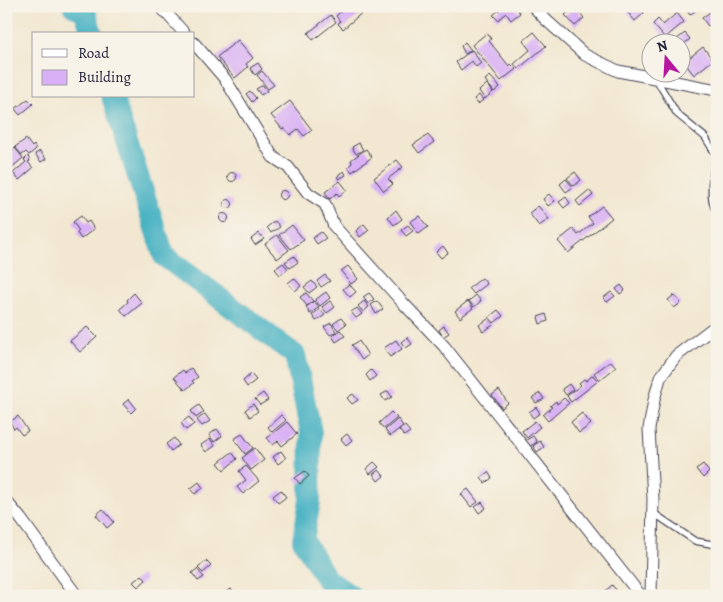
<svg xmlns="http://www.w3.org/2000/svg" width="723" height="602" viewBox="0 0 723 602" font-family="Alegreya,serif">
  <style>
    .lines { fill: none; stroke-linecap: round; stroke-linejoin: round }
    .river { stroke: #45b1c2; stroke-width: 22 }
    .building { fill: #d9b0f5 }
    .service-casing { stroke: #414051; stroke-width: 8 }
    .minor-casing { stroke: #414051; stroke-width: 13 }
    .service { stroke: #fff; stroke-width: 5.5 }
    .minor { stroke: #fff; stroke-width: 11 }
  </style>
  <rect width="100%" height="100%" fill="#f7f3e8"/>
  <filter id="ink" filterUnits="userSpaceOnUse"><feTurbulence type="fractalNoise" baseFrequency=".02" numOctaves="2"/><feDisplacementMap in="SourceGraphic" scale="10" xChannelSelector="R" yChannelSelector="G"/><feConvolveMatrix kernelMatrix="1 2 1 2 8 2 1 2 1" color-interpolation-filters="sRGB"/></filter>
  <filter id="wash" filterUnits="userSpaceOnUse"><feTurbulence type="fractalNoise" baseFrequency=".0096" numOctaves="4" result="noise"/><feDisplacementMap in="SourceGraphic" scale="20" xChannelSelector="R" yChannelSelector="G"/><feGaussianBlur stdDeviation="1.12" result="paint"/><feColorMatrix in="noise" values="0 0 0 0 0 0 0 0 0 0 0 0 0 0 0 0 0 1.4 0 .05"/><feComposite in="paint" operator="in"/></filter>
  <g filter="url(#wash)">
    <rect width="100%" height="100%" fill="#f2e7d0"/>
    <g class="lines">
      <!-- river -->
      <g class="river">
        <polyline points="74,6 85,11 92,34"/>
        <polyline points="112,96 164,256 295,355 311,432 310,501 303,540 327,580 351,596"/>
      </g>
    </g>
    <g id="blocks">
      <!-- building -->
      <g class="building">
        <polygon points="347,6 360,6 364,11 343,29 338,24 340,21 336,16"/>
        <polygon points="504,6 514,6 520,13 511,20 506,13 498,20 493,15"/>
        <polygon points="626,6 638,6 644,13 635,21 624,8"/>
        <polygon points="687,6 701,6 690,15 685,8"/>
        <polygon points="575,7 584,18 575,26 565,15"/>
        <polygon points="714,9 717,13 717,18 708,26 702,18"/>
        <polygon points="677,13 684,22 665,38 653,24 658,19 663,25"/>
        <polygon points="331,15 336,22 313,40 308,33"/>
        <polygon points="534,32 546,46 518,69 514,64 530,50 523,41"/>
        <polygon points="487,33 491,39 489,41 509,66 511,64 516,69 501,81 472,45"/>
        <polygon points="685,33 690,39 680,47 680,42 673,42"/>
        <polygon points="238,40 253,58 246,64 248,67 235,78 217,57"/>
        <polygon points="465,42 471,50 465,54 461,46"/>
        <polygon points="703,47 713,60 694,75 684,62"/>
        <polygon points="472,50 481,63 476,67 472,61 461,70 456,62"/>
        <polygon points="258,63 262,69 255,75 250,68"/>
        <polygon points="262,71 274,85 268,89 257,75"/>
        <polygon points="490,76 500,87 494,92 485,80"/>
        <polygon points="487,84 493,92 485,99 479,91"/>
        <polygon points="263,85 267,91 261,95 256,89"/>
        <polygon points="250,91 256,98 252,102 246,94"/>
        <polygon points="479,95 483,100 478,104 474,99"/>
        <polygon points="28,99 33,104 20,115 15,109"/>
        <polygon points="290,101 312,130 304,136 298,129 290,135 284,128 282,129 271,115"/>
        <polygon points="428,135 434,142 419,153 413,145"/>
        <polygon points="26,139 32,147 34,145 36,149 29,155 26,152 22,155 15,147"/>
        <polygon points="359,143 363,150 356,154 352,147"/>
        <polygon points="15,148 23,158 9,170 6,166 6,161 9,158 7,155"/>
        <polygon points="366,149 372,157 352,172 348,167 352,163 351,160"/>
        <polygon points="40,151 46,159 41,162 35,154"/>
        <polygon points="28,156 30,161 28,162 33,168 19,180 13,173 26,162 24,160"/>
        <polygon points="397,160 403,167 388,179 393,184 384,191 374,178"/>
        <polygon points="344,171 346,175 339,179 337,177 339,175 339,174"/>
        <polygon points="575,172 581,180 574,186 567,178"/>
        <circle cx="232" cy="177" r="4.5"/>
        <polygon points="566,179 573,187 566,192 560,184"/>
        <polygon points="340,181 347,190 339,196 337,193 330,199 325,192"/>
        <polygon points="589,190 593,195 580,206 576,201"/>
        <circle cx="283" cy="195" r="4.5"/>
        <polygon points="549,194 555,201 548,206 543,199"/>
        <polygon points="566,197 570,203 564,208 559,202"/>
        <circle cx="228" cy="204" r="4.5"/>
        <polygon points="538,206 549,219 539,226 529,213"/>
        <polygon points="602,206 612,218 568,253 558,241 573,229 578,235 593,223 588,217"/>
        <polygon points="396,210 402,219 394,225 388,217"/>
        <circle cx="224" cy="218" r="4.5"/>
        <polygon points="81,216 86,223 89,221 94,229 81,239 77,233 79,231 73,222"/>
        <polygon points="419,216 428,227 419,234 410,222"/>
        <polygon points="275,221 280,227 271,233 267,227"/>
        <polygon points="364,224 369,230 360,237 356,231"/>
        <polygon points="292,225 304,240 291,249 279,235"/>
        <polygon points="408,225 413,231 406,236 401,230"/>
        <polygon points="321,232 326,238 317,244 313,238"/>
        <polygon points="259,233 264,239 255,245 251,239"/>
        <polygon points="277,235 289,250 277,259 265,244"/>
        <polygon points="443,246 448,253 441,258 436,252"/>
        <polygon points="294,256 298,262 290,268 285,262"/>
        <polygon points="283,263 288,269 280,275 275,269"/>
        <polygon points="348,266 358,279 351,284 341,271"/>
        <polygon points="325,275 330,281 321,287 317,281"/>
        <polygon points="294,278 301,286 295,291 288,283"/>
        <polygon points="482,278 487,284 474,294 469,288"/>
        <polygon points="312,281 317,287 309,293 304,287"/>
        <polygon points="349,284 356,292 350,297 343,289"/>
        <polygon points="621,285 625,290 620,294 616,289"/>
        <polygon points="326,292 330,298 320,306 315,300"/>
        <polygon points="611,292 615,296 607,302 603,298"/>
        <polygon points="134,293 142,303 126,316 120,309 128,302 127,300"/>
        <polygon points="306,293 313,301 307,306 300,297"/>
        <polygon points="369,293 374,299 368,304 363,297"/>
        <polygon points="476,295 481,301 474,307 469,301"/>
        <polygon points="674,295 681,303 674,308 668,300"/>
        <polygon points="314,301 319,307 310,314 306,307"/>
        <polygon points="330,301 335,307 327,313 322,307"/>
        <polygon points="364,301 369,307 363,312 358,306"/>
        <polygon points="377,301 383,309 376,314 371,305"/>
        <polygon points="468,301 473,308 460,318 455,311"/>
        <polygon points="357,308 362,314 356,318 351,312"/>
        <polygon points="320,309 325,315 316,321 312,315"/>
        <polygon points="498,310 503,316 494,323 489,317"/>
        <polygon points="546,314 548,321 540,324 538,317"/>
        <polygon points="341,318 346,324 338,330 333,324"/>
        <polygon points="488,319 493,325 483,332 479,325"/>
        <polygon points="331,323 336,332 330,335 324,327"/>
        <polygon points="444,326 449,333 443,337 439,330"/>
        <polygon points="87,327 97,337 80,352 70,341"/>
        <polygon points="340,330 345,336 336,342 332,336"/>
        <polygon points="407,337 412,344 406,348 401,342"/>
        <polygon points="396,340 402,349 390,357 384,348"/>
        <polygon points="359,341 368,355 362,360 352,345"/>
        <polygon points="611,361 616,367 600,380 594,373"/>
        <polygon points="191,368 198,377 192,381 194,383 185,390 174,377 183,370 185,373"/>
        <polygon points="371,370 376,376 370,381 366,375"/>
        <polygon points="251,374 256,380 247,387 243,381"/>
        <polygon points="593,375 598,381 571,402 567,396 581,385 579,383 584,379 586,381"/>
        <polygon points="569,384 573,390 566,395 562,389"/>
        <polygon points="499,390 508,403 502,408 492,395"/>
        <polygon points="388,391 392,397 385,401 381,395"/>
        <polygon points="263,393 268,400 260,405 255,399"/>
        <polygon points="540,393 544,399 536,403 532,398"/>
        <polygon points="353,394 358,400 352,404 347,398"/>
        <polygon points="564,398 569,403 548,421 543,415 552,407 550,406 556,401 557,404"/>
        <polygon points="129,399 136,408 131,413 123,404"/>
        <polygon points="253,404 258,411 250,417 245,410"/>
        <polygon points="199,405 204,412 196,418 191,411"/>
        <polygon points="536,407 540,413 533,418 529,412"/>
        <polygon points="391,412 397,418 384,429 379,423"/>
        <polygon points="582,413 591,424 579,433 571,422"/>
        <polygon points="205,414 210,421 202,426 197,420"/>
        <polygon points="281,415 286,420 272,432 268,427"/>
        <polygon points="18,416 28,431 22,435 16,427 14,429 10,422"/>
        <polygon points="189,417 194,424 186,430 181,423"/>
        <polygon points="398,419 403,426 390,436 385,430"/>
        <polygon points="535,421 540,427 527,438 522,431"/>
        <polygon points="287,422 297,434 282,446 278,441 273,445 267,438"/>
        <polygon points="405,426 410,432 404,436 399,430"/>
        <polygon points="217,429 222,436 214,442 209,435"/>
        <polygon points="242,434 253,448 245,454 234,439"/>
        <polygon points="347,434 352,440 346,445 341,439"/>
        <polygon points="533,436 537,442 529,447 525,441"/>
        <polygon points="174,438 179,445 171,451 166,444"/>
        <polygon points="210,439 215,446 206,452 201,445"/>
        <polygon points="540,441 544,447 537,452 533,446"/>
        <polygon points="255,448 264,460 251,470 242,458"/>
        <polygon points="281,451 286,458 278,464 273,457"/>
        <polygon points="232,452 237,459 224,470 218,463"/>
        <polygon points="374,462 379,467 370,474 366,469"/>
        <polygon points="703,464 709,472 703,478 696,469"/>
        <polygon points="246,466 259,481 243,494 237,487 246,480 239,471"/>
        <polygon points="379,470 384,476 378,481 373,474"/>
        <polygon points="305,471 309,476 300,484 295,478"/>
        <polygon points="488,472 492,478 485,483 481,477"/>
        <polygon points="199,482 203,488 195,494 190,489"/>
        <polygon points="468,489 478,502 471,507 461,494"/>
        <polygon points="281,490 286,497 278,503 273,496"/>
        <polygon points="482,502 486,508 479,513 475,507"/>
        <polygon points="103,509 114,522 107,528 96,515"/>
        <polygon points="206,561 211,566 203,573 198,568"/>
        <polygon points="197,569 204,577 198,581 192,573"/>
        <polygon points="142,575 146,580 138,587 133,582"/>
        <polygon points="612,585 617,591 611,596 607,596 604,592"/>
        <polygon points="231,589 236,596 225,596 224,594"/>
      </g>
    </g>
  </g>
  <g filter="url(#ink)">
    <use href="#blocks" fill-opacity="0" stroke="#414051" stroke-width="1"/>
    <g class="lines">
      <!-- service casing -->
      <g class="service-casing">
        <g id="service">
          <path d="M656,79L677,114L705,137L716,155C713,170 707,200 717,212"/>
          <polyline points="652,512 695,541 717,545"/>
        </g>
      </g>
      <!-- minor casing -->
      <g class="minor-casing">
        <g id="minor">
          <polyline points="160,6 185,34"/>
          <polyline points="533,6 546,20 585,55 618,71 717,90"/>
          <polyline points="194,43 225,79 273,157 288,167 308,193 325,204 334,226 404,304 444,346 641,596"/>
          <polyline points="6,501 21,519 77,596"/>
          <polyline points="651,596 653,499 649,429 654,400 660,378 676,356 717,325"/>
        </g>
      </g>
      <!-- service -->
      <use href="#service" class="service"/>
      <!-- minor -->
      <use href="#minor" class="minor"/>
    </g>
  </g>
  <!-- margin -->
  <rect width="723" height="602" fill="none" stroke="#f7f3e8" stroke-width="25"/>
  <!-- legend -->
  <rect x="32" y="32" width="162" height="65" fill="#f7f3e8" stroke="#a29fa3"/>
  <rect x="42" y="49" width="25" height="8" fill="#ffffff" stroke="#a29fa3"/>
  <text x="78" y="58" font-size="15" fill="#22223b">Road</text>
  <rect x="42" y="70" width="25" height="15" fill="#d9b0f5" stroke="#a29fa3"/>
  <text x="78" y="82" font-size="15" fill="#22223b">Building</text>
  <!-- north arrow -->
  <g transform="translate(666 58) rotate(342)"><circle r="24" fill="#f7f3e8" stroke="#a29fa3"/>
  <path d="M0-4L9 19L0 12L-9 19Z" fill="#b5179e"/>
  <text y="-8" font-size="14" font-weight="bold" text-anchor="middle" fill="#22223b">N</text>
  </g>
</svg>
